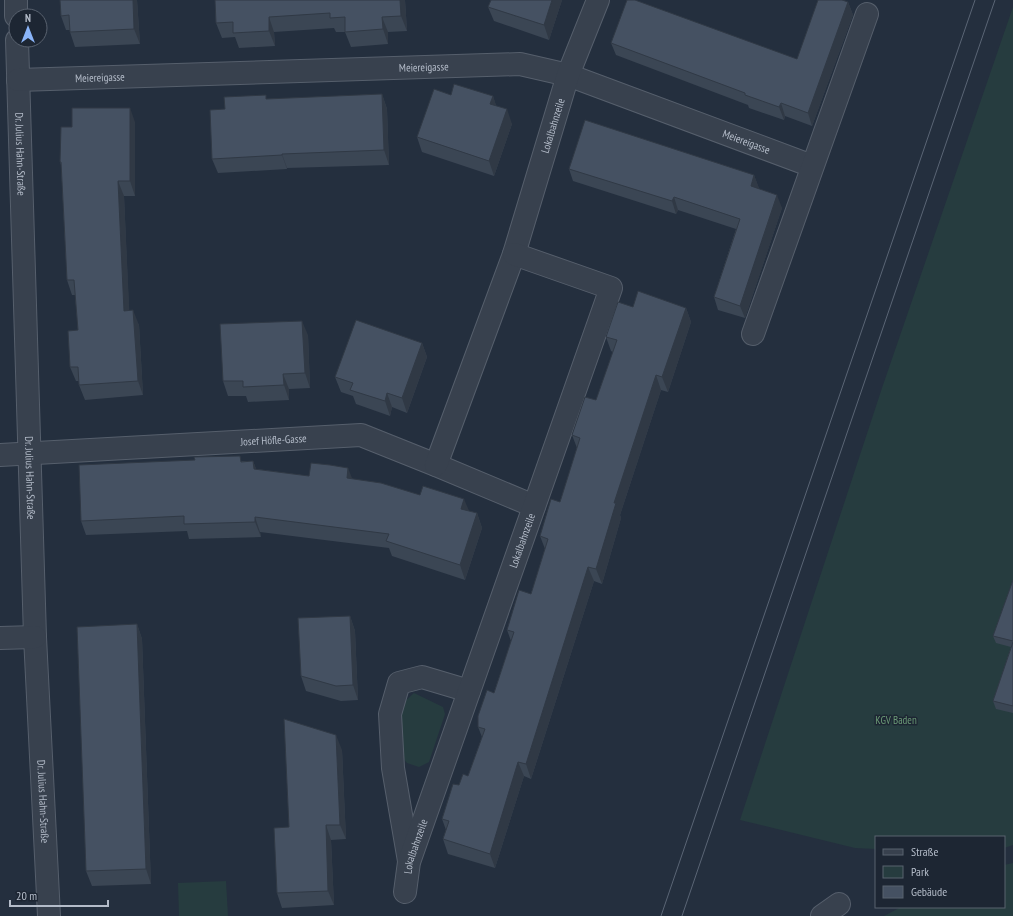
<svg xmlns="http://www.w3.org/2000/svg" width="1013" height="916" viewBox="0 0 1013 916" font-family="'PT Sans Narrow',sans-serif">
  <style>
    .green { fill: #263c3f }
    .lines { fill: none; stroke-linecap: round; stroke-linejoin: round }
    .minor-casing { stroke: #565f6c; stroke-width: 24 }
    .minor { stroke: #38414e; stroke-width: 22 }
    .tram { stroke: #5a6575; stroke-width: 1 }
    .wall { fill: #3b4654 }
    .shaded-wall { fill: #303945 }
    .building { fill: #455162; stroke: #303945 }
    .labels { text-anchor: middle; dominant-baseline: central; stroke-width: 3; stroke-linejoin: round; paint-order: stroke }
    .street-label { font-size: 11px; fill: #b4bcc9; stroke: #1d2633 }
    .park-label { font-size: 11px; fill: #6b9a76; stroke: #1d2633 }
  </style>
  <rect width="100%" height="100%" fill="#242f3e"/>
  <!-- green -->
  <g class="green">
    <polygon points="1013,7 1013,845 1004,848 1004,837 876,837 876,849 855,848 740,820 882,388"/>
    <polygon points="414,693 443,707 445,714 429,762 419,767 407,763 400,755 398,737 403,703"/>
    <polygon points="1013,863 1013,916 884,916 901,907 1004,907 1004,865"/>
    <polygon points="226,881 228,916 179,916 178,883"/>
  </g>
  <g class="lines">
    <!-- minor casing -->
    <g class="minor-casing">
      <g id="minor">
        <polyline points="16,0 16,16"/>
        <path id="s1" d="M17,40L35,637L49,916"/>
        <path id="s2" d="M18,80L520,64L568,75L812,166"/>
        <polyline points="753,334 867,14"/>
        <path id="s3" d="M0,455L361,435L436,465L534,506"/>
        <path id="s4" d="M436,465L514,254L568,75L598,0"/>
        <polyline points="0,638 35,637"/>
        <polyline points="409,861 393,768 390,714 399,683 422,677 469,691"/>
        <path id="s5" d="M405,892L409,862L611,288L514,254"/>
        <polyline points="822,916 839,904"/>
      </g>
    </g>
    <!-- minor -->
    <use href="#minor" class="minor"/>
    <!-- tram -->
    <g class="tram">
      <polyline points="661,916 975,0"/>
      <polyline points="682,916 995,0"/>
    </g>
  </g>
  <!-- wall -->
  <g class="wall">
    <polygon points="137,0 140,44 75,47 70,32 70,30 66,30 61,16"/>
    <polygon points="215,0 405,0 407,31 388,32 388,44 351,47 345,32 336,32 334,28 274,32 275,46 239,48 235,37 222,38 216,23"/>
    <polygon points="562,0 549,40 494,21 488,7"/>
    <polygon points="848,2 853,15 812,126 785,116 784,120 749,108 748,105 616,55 611,43 797,59"/>
    <polygon points="382,94 387,109 389,165 287,168 287,169 218,173 212,159 225,109 268,99"/>
    <polygon points="451,95 493,96 496,106 512,124 494,176 422,152 417,137"/>
    <polygon points="135,122 135,196 124,196 129,311 139,325 143,395 85,400 79,385 79,381 76,381 70,367 78,330 75,295 72,295 67,280 61,165 60,162 72,127"/>
    <polygon points="569,169 754,175 759,189 782,208 745,318 718,310 714,297 736,229 678,210 676,214 573,181"/>
    <polygon points="633,307 686,308 691,322 668,392 661,390 620,515 621,518 602,584 594,581 531,779 524,776 495,868 448,854 443,839 446,830 442,819 459,785 468,776 482,737 478,727 494,693 511,641 507,630 531,594 545,549 540,536 560,502 577,448 572,435 596,400 613,352 611,351 606,337"/>
    <polygon points="308,335 310,388 289,389 289,400 248,402 246,396 228,396 223,381"/>
    <polygon points="422,343 427,357 407,413 392,407 390,416 356,404 353,396 341,392 335,377"/>
    <polygon points="242,461 253,461 256,469 309,476 352,479 477,513 482,528 465,580 392,556 389,548 260,532 261,537 189,539 187,531 86,535 81,521"/>
    <polygon points="1013,580 1013,713 996,709 993,701 1011,647 996,643 993,636"/>
    <polygon points="350,616 355,631 358,700 341,701 306,691 301,676"/>
    <polygon points="137,624 142,639 151,884 92,886 86,871"/>
    <polygon points="342,750 346,839 331,840 334,905 282,908 277,893 289,827"/>
  </g>
  <!-- shaded-wall -->
  <g class="shaded-wall">
    <polygon points="133,0 137,0 140,44 134,29"/>
    <polygon points="400,0 405,0 407,31 401,16"/>
    <polygon points="552,0 562,0 549,40 544,25"/>
    <polygon points="848,2 853,15 812,126 808,113"/>
    <polygon points="269,17 274,32 275,46 269,31"/>
    <polygon points="382,17 388,32 388,44 383,29"/>
    <polygon points="382,94 387,109 389,165 384,150"/>
    <polygon points="493,96 498,111 490,104"/>
    <polygon points="781,103 785,116 784,120 779,107"/>
    <polygon points="130,108 135,122 135,196 130,181"/>
    <polygon points="507,109 512,124 494,176 489,161"/>
    <polygon points="282,154 287,168 287,169 282,155"/>
    <polygon points="754,175 759,188 755,199 751,186"/>
    <polygon points="118,181 124,196 130,326 124,311"/>
    <polygon points="777,195 782,208 745,318 740,306"/>
    <polygon points="674,197 678,210 676,214 672,201"/>
    <polygon points="686,308 691,322 668,392 662,377"/>
    <polygon points="133,310 139,325 143,395 138,381"/>
    <polygon points="302,321 308,335 310,388 305,373"/>
    <polygon points="422,343 427,357 407,413 402,398"/>
    <polygon points="283,374 289,389 289,400 284,385"/>
    <polygon points="656,375 661,390 620,515 621,518 602,584 596,569 614,503"/>
    <polygon points="387,393 392,407 390,416 385,401"/>
    <polygon points="253,461 259,476 254,469"/>
    <polygon points="348,468 354,483 347,478"/>
    <polygon points="464,499 470,513 461,509"/>
    <polygon points="477,513 482,528 465,580 460,565"/>
    <polygon points="255,517 260,532 261,537 255,522"/>
    <polygon points="588,567 594,581 531,779 526,764"/>
    <polygon points="350,616 355,631 358,700 353,685"/>
    <polygon points="137,624 142,639 151,884 146,869"/>
    <polygon points="336,735 342,750 346,839 340,825"/>
    <polygon points="518,762 524,776 495,868 490,854"/>
    <polygon points="326,825 331,840 334,905 328,891"/>
  </g>
  <!-- building -->
  <g class="building">
    <polygon points="60,0 133,0 134,29 70,32 69,15 61,16"/>
    <polygon points="215,0 400,0 401,16 382,17 383,29 345,32 345,17 330,18 330,13 269,17 269,31 233,33 233,22 216,23"/>
    <polygon points="491,0 552,0 544,25 488,7"/>
    <polygon points="627,0 635,0 797,59 818,0 842,0 848,2 808,113 781,103 779,107 745,95 745,93 611,43"/>
    <polygon points="454,84 493,96 490,104 507,109 489,161 417,137 434,89 451,95"/>
    <polygon points="382,94 384,150 282,154 282,155 212,159 210,110 225,109 224,97 266,95 266,99"/>
    <polygon points="72,108 130,108 130,181 118,181 124,311 133,310 138,381 79,385 78,367 70,367 68,331 78,330 74,280 67,280 61,162 60,162 61,127 72,127"/>
    <polygon points="585,120 754,175 751,186 777,195 740,306 714,297 740,219 674,197 672,201 569,169"/>
    <polygon points="638,291 686,308 662,377 656,375 614,503 616,503 596,569 588,567 526,764 518,762 490,854 443,839 449,821 442,819 453,784 459,785 463,774 468,776 485,729 478,727 478,716 487,690 494,693 514,632 507,630 519,590 531,594 548,539 540,536 551,499 560,502 580,438 572,435 585,397 596,400 617,340 606,337 618,302 633,307"/>
    <polygon points="356,320 422,343 402,398 387,393 385,401 350,390 353,383 335,377"/>
    <polygon points="302,321 305,373 283,374 284,385 243,387 243,381 223,381 220,324"/>
    <polygon points="240,456 241,462 253,461 254,469 309,476 311,463 330,465 348,468 347,478 381,483 420,495 423,486 464,499 461,509 477,513 460,565 386,541 389,534 255,517 255,522 184,524 184,516 81,521 79,465 195,460 194,457"/>
    <polygon points="1013,580 1013,641 993,636"/>
    <polygon points="350,616 353,685 336,686 301,676 298,618"/>
    <polygon points="137,624 146,869 86,871 77,627"/>
    <polygon points="1013,642 1013,706 993,701"/>
    <polygon points="284,719 336,735 340,825 326,825 328,891 277,893 274,828 289,827"/>
  </g>
  <g class="labels">
    <!-- street labels -->
    <g class="street-label">
      <text stroke="none"><textPath href="#s2" startOffset="406">Meiereigasse</textPath></text>
      <text stroke="none"><textPath href="#s2" startOffset="82">Meiereigasse</textPath></text>
      <text stroke="none"><textPath href="#s4" startOffset="359">Lokalbahnzeile</textPath></text>
      <text stroke="none"><textPath href="#s2" startOffset="742">Meiereigasse</textPath></text>
      <text stroke="none"><textPath href="#s1" startOffset="114">Dr. Julius Hahn-Straße</textPath></text>
      <text stroke="none"><textPath href="#s3" startOffset="274">Josef Höfle-Gasse</textPath></text>
      <text stroke="none"><textPath href="#s1" startOffset="438">Dr. Julius Hahn-Straße</textPath></text>
      <text stroke="none"><textPath href="#s5" startOffset="371">Lokalbahnzeile</textPath></text>
      <text stroke="none"><textPath href="#s1" startOffset="762">Dr. Julius Hahn-Straße</textPath></text>
      <text stroke="none"><textPath href="#s5" startOffset="47">Lokalbahnzeile</textPath></text>
    </g>
    <!-- park labels -->
    <g class="park-label">
      <text x="896" y="720">KGV Baden</text>
    </g>
  </g>
  <!-- legend -->
  <rect x="875" y="836" width="130" height="72" fill="#1d2633" stroke="#59626f"/>
  <rect x="883" y="849" width="20" height="6" fill="#38414e" stroke="#59626f"/>
  <text x="911" y="856" font-size="12" fill="#b4bcc9">Straße</text>
  <rect x="883" y="866" width="20" height="12" fill="#263c3f" stroke="#59626f"/>
  <text x="911" y="876" font-size="12" fill="#b4bcc9">Park</text>
  <rect x="883" y="886" width="20" height="12" fill="#455162" stroke="#59626f"/>
  <text x="911" y="896" font-size="12" fill="#b4bcc9">Gebäude</text>
  <!-- north arrow -->
  <g transform="translate(28 28)"><circle r="19" fill="#1d2633" stroke="#59626f"/>
  <path d="M0-3L7 15L0 10L-7 15Z" fill="#8ab4f8"/>
  <text y="-6" font-size="11" font-weight="bold" text-anchor="middle" fill="#b4bcc9">N</text>
  </g>
  <!-- scale -->
  <path d="M10 900v6h98v-6" fill="none" stroke="#b4bcc9" stroke-width="2"/>
  <text x="16" y="900" font-size="12" fill="#b4bcc9" stroke="#1d2633" stroke-width="3" paint-order="stroke">20 m</text>
</svg>
